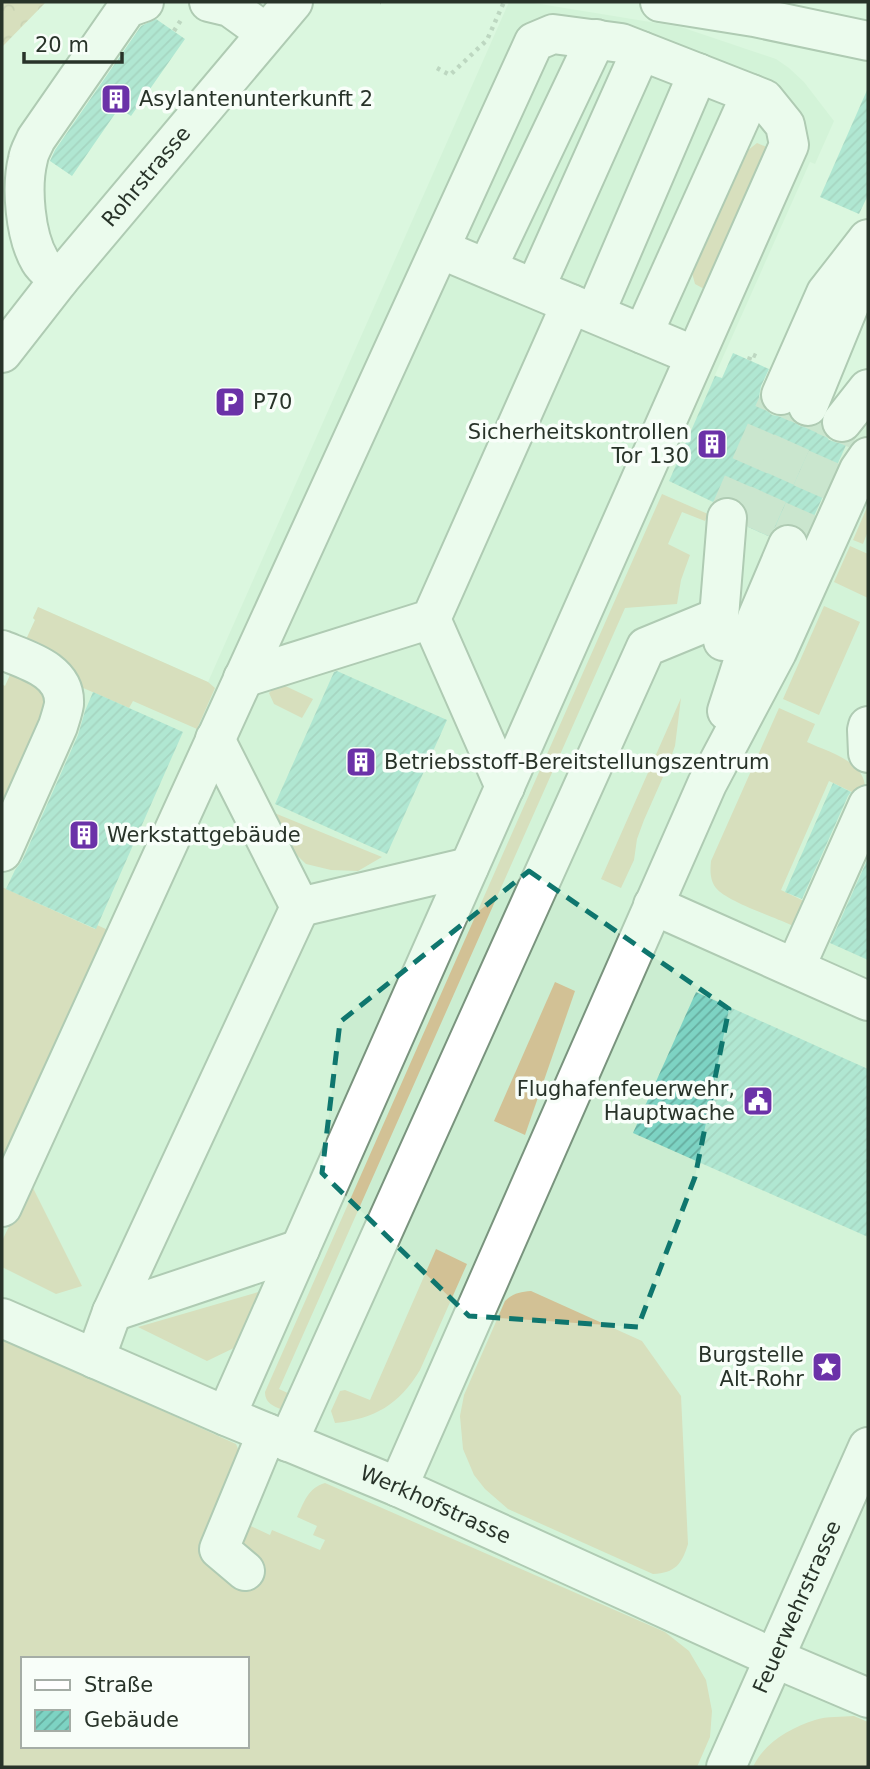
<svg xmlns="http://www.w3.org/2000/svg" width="870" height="1769" viewBox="0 0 870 1769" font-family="'DejaVu Sans',sans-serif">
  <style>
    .built { fill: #cbedd1; fill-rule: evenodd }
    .grass { fill: #d2c195; fill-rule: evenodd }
    .forest { fill: url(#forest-crowns) }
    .building { fill: url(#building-hatch) }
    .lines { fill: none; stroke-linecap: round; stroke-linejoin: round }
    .minor-tunnel { stroke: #b7d0bb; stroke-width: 38; stroke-dasharray: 38 19; stroke-linecap: butt }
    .minor-casing { stroke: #7a947e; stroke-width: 42 }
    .path { stroke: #9ab09d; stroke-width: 4.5; stroke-dasharray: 3.5 5; stroke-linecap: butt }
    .minor { stroke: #fff; stroke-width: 38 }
    .marked { fill: none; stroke: #0f766e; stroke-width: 5; stroke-dasharray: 14 9; stroke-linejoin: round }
    .labels { text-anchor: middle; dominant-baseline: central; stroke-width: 7; stroke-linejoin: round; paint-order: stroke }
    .poi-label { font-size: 21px; fill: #283329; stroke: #f8fef9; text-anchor: start }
    .street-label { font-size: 21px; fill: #283329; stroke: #f8fef9 }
  </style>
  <defs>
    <pattern id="forest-crowns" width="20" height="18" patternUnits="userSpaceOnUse" patternTransform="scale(1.75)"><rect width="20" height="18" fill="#d2c195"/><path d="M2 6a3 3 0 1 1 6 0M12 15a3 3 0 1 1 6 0" fill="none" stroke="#b4a680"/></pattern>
    <pattern id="building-hatch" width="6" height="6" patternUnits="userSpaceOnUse" patternTransform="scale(1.75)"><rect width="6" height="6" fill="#7dd3c3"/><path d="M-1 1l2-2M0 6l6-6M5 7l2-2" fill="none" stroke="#66ac9e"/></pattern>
  </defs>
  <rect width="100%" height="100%" fill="#dbf7df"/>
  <!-- built -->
  <path class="built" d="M509,2H528L681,27L776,59L789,68L804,82L834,121L815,164L810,162L715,375L747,390L757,401L764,384L853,423L868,412V1767H2V694L35,620L33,618L38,607L208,682ZM23,1659H247V1746H23Z"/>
  <!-- grass -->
  <g class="grass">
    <polygon points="757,143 769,148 706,290 695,284 692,273 747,151"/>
    <path d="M662,494L708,514L705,521L682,512L668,544L690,555L681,580L677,604L625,608L279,1389L305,1401L287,1412C277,1407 265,1405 265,1392Z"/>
    <polygon points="868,505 868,531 863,544 853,540"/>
    <polygon points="850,546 868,554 868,598 834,582"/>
    <polygon points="824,606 860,622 819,715 783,699"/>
    <polygon points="38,607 208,682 215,688 197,729 133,701 129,708 81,687 74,673 22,648 35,620 33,618"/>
    <polygon points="14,666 41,681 52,702 2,825 2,684 5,686"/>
    <polygon points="279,683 313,699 302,718 274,704 269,693"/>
    <polygon points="681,698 675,746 667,768 644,820 637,839 634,860 621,888 601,879"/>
    <path d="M779,708L815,724L807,742C828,752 865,761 865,788L854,793L829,781L781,890L806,902L797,925H791C774,917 726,901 716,888C710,880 710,871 711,861Z"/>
    <polygon points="272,812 382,857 358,871 331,870 306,864 282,841"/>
    <polygon points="2,887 95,929 97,925 108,930 2,1168"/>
    <polygon points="555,982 575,991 525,1135 494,1121"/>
    <polygon points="30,1182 82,1286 56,1294 2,1267 2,1241"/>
    <path d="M436,1249L467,1264L420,1370C399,1405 374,1419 335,1423L331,1411L340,1391L345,1390L370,1400Z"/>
    <polygon points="272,1288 238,1346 207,1361 138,1327"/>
    <path d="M531,1291L642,1341L681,1396L688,1544C682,1564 675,1573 653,1574L508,1509L485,1489L474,1475L463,1449L460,1416L464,1395L505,1301C513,1293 520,1292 531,1291Z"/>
    <path d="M2,1338L236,1444L243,1461L204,1546L212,1569L249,1584L260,1559L232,1546L240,1521L270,1535L272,1530L320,1550L325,1540L313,1535L317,1526L297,1517C304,1502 308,1488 325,1483L665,1632L689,1651L706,1680L712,1711L710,1737L697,1767H2ZM23,1659H247V1746H23Z"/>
    <path d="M854,1716L868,1722V1767H753C764,1743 790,1728 815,1720C827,1716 842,1717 854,1716Z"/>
  </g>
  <!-- forest -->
  <polygon class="forest" points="2,2 46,2 2,47"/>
  <!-- building -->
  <g class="building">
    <polygon points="156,19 185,39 131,116 119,108 72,176 50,161 55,150 141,26"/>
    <polygon points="868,88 868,195 859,214 820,197"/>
    <polygon points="733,353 769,369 761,386 759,397 763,407 772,415 783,417 789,415 791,420 800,426 810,428 821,424 822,431 829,440 838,443 847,443 806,534 797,525 786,523 775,527 768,536 748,527 747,509 739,500 728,496 718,498 713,502 669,481 715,376 722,378"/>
    <polygon points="337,671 447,720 387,854 275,804 334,672"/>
    <polygon points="93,692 183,732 96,929 6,889 15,870 22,861 78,735 85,711"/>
    <polygon points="833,783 851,792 848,796 802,899 785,892"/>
    <polygon points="868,858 868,960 830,943"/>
    <polygon points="696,992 868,1069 868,1237 633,1133"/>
  </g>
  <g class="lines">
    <!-- minor-tunnel -->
    <g class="minor-tunnel">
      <polyline points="727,518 781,395"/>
      <polyline points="753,529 808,406"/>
      <polyline points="788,545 842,422"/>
    </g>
    <!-- minor casing -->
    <g class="minor-casing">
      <g id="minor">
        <polyline points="209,2 230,7 266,33"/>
        <polyline points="660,2 754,17 868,41"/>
        <polyline points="440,249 695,356"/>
        <polyline points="487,268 596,39"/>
        <path d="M59,280C53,274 44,268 40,261C25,236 21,187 28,159C29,152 33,146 36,139L127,8L144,2"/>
        <polyline points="535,288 641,51"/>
        <polyline points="595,313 698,73"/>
        <polyline points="643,334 751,94"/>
        <path id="s1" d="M2,353L59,280L293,2"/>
        <polyline points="781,395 826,293 868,239"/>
        <polyline points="808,406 858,284"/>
        <polyline points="842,422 868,389"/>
        <polyline points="431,619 505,787"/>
        <polyline points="723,641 719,617 727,518"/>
        <path d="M2,650C26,660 66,670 64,704C63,711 60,719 58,726L2,852"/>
        <polyline points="243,678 431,619 571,304"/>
        <polyline points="727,711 757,618 788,545"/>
        <polyline points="868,726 867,730 868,753"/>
        <polyline points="215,739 300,907 469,867"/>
        <polyline points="653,905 868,1001"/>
        <polyline points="795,968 868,805"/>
        <polyline points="2,1207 534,42 553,34 621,43 764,99 785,125 789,145 226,1416"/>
        <polyline points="112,1312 300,1249"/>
        <path id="s2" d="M2,1318L226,1416L398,1487L774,1658L868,1698"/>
        <polyline points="95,1359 112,1312 300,907"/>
        <polyline points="288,1442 646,647 719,617"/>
        <polyline points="398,1487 707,784 777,652 859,470 868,457"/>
        <polyline points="245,1571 219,1549 267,1433"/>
        <path id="s3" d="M726,1767L868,1447"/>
      </g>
    </g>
    <!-- path -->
    <g class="path">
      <polyline points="380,2 381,2"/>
      <polyline points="174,31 181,20"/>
      <polyline points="437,68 450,75 487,40 504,2"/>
      <polyline points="749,360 751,354 760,358"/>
    </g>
    <!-- minor -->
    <use href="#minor" class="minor"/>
  </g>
  <!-- marked area -->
  <path d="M0 0H870V1769H0ZM529,871L729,1009L695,1177L638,1327L469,1316L322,1173L340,1022Z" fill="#dbf7df" fill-opacity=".55" fill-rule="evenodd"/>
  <path class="marked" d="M529,871L729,1009L695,1177L638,1327L469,1316L322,1173L340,1022Z"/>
  <!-- icons -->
  <defs>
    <g id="building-square" transform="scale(1.575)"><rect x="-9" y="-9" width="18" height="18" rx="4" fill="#6b32a8" stroke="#f8fef9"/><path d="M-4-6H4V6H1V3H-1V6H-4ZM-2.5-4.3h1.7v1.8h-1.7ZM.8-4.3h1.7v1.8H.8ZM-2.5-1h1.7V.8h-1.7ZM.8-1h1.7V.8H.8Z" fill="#fff"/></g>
    <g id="parking-square" transform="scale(1.575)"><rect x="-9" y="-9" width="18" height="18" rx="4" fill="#6b32a8" stroke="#f8fef9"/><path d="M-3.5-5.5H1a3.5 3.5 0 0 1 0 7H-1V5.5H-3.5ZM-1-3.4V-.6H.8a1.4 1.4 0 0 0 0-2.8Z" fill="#fff"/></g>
    <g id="civic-square" transform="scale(1.575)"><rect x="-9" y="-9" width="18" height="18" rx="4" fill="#6b32a8" stroke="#f8fef9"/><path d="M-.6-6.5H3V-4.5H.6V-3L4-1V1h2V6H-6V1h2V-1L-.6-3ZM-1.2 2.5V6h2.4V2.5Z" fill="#fff"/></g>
    <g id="sight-square" transform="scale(1.575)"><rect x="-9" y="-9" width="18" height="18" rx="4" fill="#6b32a8" stroke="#f8fef9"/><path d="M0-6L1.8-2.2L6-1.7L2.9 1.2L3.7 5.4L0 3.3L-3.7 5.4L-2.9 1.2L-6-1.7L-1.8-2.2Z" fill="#fff"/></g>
  </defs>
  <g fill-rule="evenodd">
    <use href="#building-square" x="116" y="99"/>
    <use href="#parking-square" x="230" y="402"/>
    <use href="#building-square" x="712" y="444"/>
    <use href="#building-square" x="361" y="762"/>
    <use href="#building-square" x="84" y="835"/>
    <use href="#civic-square" x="758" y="1101"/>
    <use href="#sight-square" x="827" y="1367"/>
  </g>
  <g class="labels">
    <!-- poi labels -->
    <g class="poi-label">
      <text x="139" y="99">Asylantenunterkunft 2</text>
      <text x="253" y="402">P70</text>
      <text x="689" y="432" text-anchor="end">Sicherheitskontrollen<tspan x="689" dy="24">Tor 130</tspan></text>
      <text x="384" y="762">Betriebsstoff-Bereitstellungszentrum</text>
      <text x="107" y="835">Werkstattgebäude</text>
      <text x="735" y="1089" text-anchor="end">Flughafenfeuerwehr,<tspan x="735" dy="24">Hauptwache</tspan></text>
      <text x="804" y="1355" text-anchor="end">Burgstelle<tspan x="804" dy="24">Alt-Rohr</tspan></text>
    </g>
    <!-- street labels -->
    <g class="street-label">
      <text stroke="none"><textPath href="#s1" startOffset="228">Rohrstrasse</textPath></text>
      <text stroke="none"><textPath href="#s2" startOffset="472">Werkhofstrasse</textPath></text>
      <text stroke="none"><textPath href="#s3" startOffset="175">Feuerwehrstrasse</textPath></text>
    </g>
  </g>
  <!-- border -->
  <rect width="870" height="1769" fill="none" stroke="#283329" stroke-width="7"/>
  <!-- legend -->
  <rect x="21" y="1657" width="228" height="91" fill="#f8fef9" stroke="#a5ada6" stroke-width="2"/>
  <rect x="35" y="1680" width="35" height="10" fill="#ffffff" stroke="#a5ada6" stroke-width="2"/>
  <text x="84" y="1692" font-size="21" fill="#283329">Straße</text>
  <rect x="35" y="1710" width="35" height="21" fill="url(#building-hatch)" stroke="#a5ada6" stroke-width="2"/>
  <text x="84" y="1727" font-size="21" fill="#283329">Gebäude</text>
  <!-- scale -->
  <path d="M24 52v10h98v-10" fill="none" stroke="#283329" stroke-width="3.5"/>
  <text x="35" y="52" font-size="21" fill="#283329" stroke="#f8fef9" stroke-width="5" paint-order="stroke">20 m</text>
</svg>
